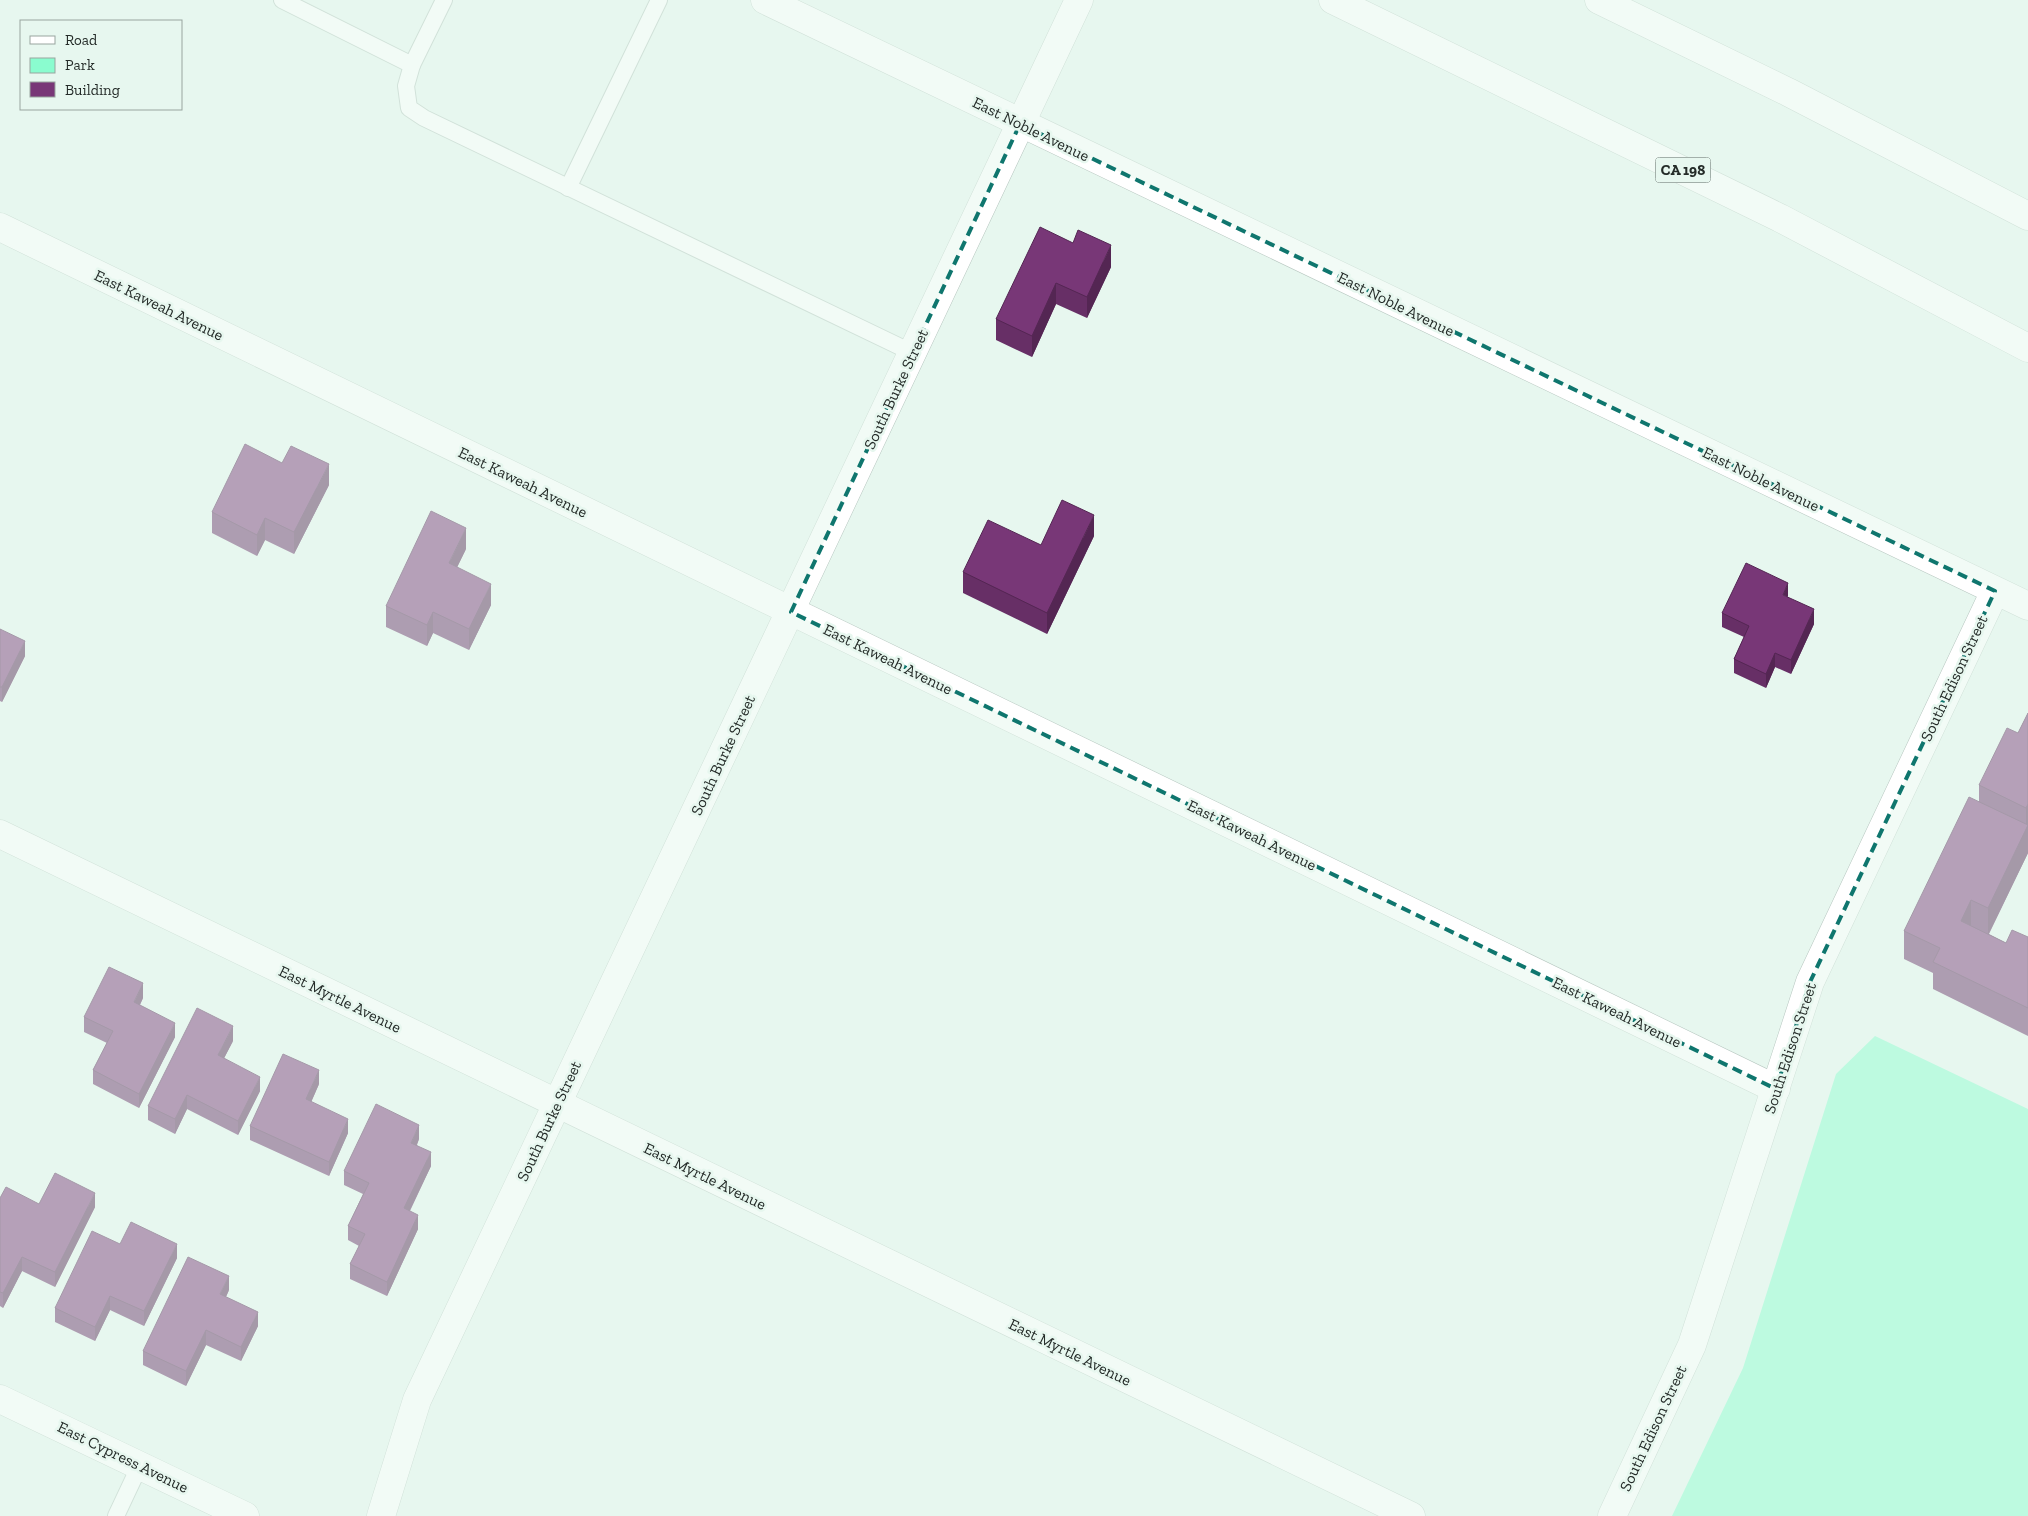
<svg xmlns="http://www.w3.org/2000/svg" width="2028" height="1516" viewBox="0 0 2028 1516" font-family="'Zilla Slab',serif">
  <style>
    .green { fill: #8afccf }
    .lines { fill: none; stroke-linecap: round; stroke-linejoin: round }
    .service-casing { stroke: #b7c7c0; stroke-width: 18 }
    .minor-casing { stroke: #b7c7c0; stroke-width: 29 }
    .secondary-casing { stroke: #b7c7c0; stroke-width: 29 }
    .motorway-casing { stroke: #b7c7c0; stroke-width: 29 }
    .service { stroke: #fff; stroke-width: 16 }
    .minor { stroke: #fff; stroke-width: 28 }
    .secondary { stroke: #fff; stroke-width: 28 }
    .motorway { stroke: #fff; stroke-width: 28 }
    .wall { fill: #672f66 }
    .shaded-wall { fill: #542653 }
    .building { fill: #783777; stroke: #542653 }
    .marked { fill: none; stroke: #0f766e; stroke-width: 4; stroke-dasharray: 10 6; stroke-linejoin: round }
    .labels { text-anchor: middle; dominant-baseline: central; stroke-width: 5; stroke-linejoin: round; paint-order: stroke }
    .shield { fill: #e7f7ef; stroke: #5e6864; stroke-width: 1 }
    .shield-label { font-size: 15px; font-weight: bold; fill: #242b28 }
    .street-label { font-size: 16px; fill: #242b28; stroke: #e7f7ef }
  </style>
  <rect width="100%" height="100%" fill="#e7f7ef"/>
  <!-- green -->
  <polygon class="green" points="1875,1036 2028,1109 2028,1516 1672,1516 1743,1368 1836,1074"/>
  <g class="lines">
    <!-- service casing -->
    <g class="service-casing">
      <g id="service">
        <polyline points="282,0 412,65 444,0"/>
        <polyline points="412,65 406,86 409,108 424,118 913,353"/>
        <polyline points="568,188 659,0"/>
        <polyline points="116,1516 140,1465"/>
      </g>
    </g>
    <!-- minor casing -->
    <g class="minor-casing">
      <g id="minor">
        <polyline points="0,227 1776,1089"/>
        <polyline points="0,834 1411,1516"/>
        <polyline points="0,1399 245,1516"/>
        <polyline points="381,1516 417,1400 1079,0"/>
        <polyline points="1612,1516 1692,1345 1810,982 1995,591"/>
      </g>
    </g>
    <!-- secondary casing -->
    <g class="secondary-casing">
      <polyline id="secondary" points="765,0 2028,606"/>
    </g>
    <!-- motorway casing -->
    <g class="motorway-casing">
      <g id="motorway">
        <polyline points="1333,0 1780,218 2028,348"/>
        <polyline points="1599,0 1788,92 2028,216"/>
      </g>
    </g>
    <!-- service -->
    <use href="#service" class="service"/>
    <!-- minor -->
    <use href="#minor" class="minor"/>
    <!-- secondary -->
    <use href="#secondary" class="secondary"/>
    <!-- motorway -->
    <use href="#motorway" class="motorway"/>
  </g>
  <!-- wall -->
  <g class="wall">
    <polygon points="1073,243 1111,267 1087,318 1056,304 1032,357 996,340 996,319"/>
    <polygon points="329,485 294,554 265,540 257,556 212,533 212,512"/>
    <polygon points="1094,536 1047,634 963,593 963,572 1041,545"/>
    <polygon points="466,549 457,567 491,605 469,650 433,633 427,646 386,627 386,606"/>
    <polygon points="1788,597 1814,624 1791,674 1775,667 1766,688 1734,673 1734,659 1744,637 1722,627 1722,613"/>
    <polygon points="0,629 25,656 2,702 0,701"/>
    <polygon points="2028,713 2028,853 1989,934 2006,943 2028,937 2028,1036 1933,989 1933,973 1904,959 1904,931 1979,802 1979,785 2018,733"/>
    <polygon points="143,998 140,1005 175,1037 139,1108 93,1084 93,1070 107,1043 84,1032 84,1017"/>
    <polygon points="233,1041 224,1058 260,1091 238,1135 187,1109 175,1134 148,1120 148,1106"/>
    <polygon points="319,1084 311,1102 348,1133 329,1176 250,1140 250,1126"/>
    <polygon points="419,1139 417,1145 431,1166 410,1211 418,1229 387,1296 350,1279 350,1264 359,1246 348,1240 348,1226 363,1194 344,1185 344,1171"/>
    <polygon points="0,1198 39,1204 95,1207 55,1287 22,1271 3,1308 0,1306"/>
    <polygon points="120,1244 177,1258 144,1326 110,1310 95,1341 55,1322 55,1308"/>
    <polygon points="229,1290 226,1297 258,1326 241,1361 206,1345 186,1386 143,1365 143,1351"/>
  </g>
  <!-- shaded-wall -->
  <g class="shaded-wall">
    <polygon points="1111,245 1111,267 1087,318 1087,297"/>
    <polygon points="1056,283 1056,304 1032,357 1032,336"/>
    <polygon points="329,464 329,485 294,554 294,532"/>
    <polygon points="1094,515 1094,536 1047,634 1047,613"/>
    <polygon points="265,518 265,540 257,556 257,535"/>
    <polygon points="466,528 466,549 449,584 449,563"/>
    <polygon points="1788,583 1788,597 1783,595"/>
    <polygon points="491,584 491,605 469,650 469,629"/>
    <polygon points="1814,609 1814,624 1791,674 1791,660"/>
    <polygon points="433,612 433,633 427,646 427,625"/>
    <polygon points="25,641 25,656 2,702 2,687"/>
    <polygon points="1775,653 1775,667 1766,688 1766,674"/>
    <polygon points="2028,804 2028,853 1988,935 1988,908 2026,828 2026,808"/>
    <polygon points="1971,900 1971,927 1961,921"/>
    <polygon points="143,983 143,998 134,1016 134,1002"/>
    <polygon points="175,1023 175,1037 139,1108 139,1094"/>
    <polygon points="233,1026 233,1041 218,1070 218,1055"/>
    <polygon points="319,1070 319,1084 306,1114 306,1099"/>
    <polygon points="260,1077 260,1091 238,1135 238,1121"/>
    <polygon points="187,1095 187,1109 175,1134 175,1119"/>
    <polygon points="348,1119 348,1133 329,1176 329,1162"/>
    <polygon points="419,1125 419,1139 411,1157 411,1143"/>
    <polygon points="431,1152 431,1166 404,1222 404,1208"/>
    <polygon points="95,1193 95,1207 55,1287 55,1272"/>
    <polygon points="418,1215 418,1229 387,1296 387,1282"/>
    <polygon points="177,1244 177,1258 144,1326 144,1311"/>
    <polygon points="22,1257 22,1271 3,1308 3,1293"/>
    <polygon points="229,1276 229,1290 220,1309 220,1294"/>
    <polygon points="110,1296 110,1310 95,1341 95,1327"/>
    <polygon points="258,1312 258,1326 241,1361 241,1347"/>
    <polygon points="206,1330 206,1345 186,1386 186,1371"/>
  </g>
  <!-- building -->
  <g class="building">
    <polygon points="1040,227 1073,243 1078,230 1111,245 1087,297 1056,283 1032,336 996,319"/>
    <polygon points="245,444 282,463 291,446 329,464 294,532 265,518 257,535 212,512"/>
    <polygon points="1062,500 1094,515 1047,613 963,572 988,520 1041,545"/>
    <polygon points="431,511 466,528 449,563 491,584 469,629 433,612 427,625 386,606"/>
    <polygon points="1746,563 1788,583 1783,595 1814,609 1791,660 1775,653 1766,674 1734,659 1749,626 1722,613"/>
    <polygon points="0,629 25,641 2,687 0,687"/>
    <polygon points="2028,713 2028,804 2026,808 1979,785 2007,728 2018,733"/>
    <polygon points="1969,797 2028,825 1988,908 1971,900 1961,921 2006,943 2012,930 2028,937 2028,1008 1933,962 1940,948 1904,931"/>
    <polygon points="109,967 143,983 134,1002 175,1023 139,1094 93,1070 113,1031 84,1017"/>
    <polygon points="197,1008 233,1026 218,1055 260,1077 238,1121 187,1095 175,1119 148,1106"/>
    <polygon points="283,1054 319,1070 306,1099 348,1119 329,1162 250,1126"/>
    <polygon points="376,1104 419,1125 411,1143 431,1152 404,1208 418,1215 387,1282 350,1264 365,1234 348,1226 369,1183 344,1171"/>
    <polygon points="55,1173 95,1193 55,1272 22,1257 3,1293 0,1292 0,1198 6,1187 39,1204"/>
    <polygon points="131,1222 177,1244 144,1311 110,1296 95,1327 55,1308 92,1231 120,1244"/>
    <polygon points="188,1257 229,1276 220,1294 258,1312 241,1347 206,1330 186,1371 143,1351"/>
  </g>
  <!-- marked area -->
  <path d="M0 0H2028V1516H0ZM1020,124L1995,591L1810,982L1776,1089L791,612Z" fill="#e7f7ef" fill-opacity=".55" fill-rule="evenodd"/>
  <path class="marked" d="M1020,124L1995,591L1810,982L1776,1089L791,612Z"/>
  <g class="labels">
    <!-- shield labels -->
    <rect class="shield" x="1655.5" y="157.5" width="55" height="25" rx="4"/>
    <g class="shield-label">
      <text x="1683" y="170">CA 198</text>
    </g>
    <!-- street labels -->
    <g class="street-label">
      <text transform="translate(1031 129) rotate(26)">East Noble Avenue</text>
      <text transform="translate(1396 304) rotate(26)">East Noble Avenue</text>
      <text transform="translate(159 305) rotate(26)">East Kaweah Avenue</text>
      <text transform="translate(896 389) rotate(-65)">South Burke Street</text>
      <text transform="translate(1761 479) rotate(26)">East Noble Avenue</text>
      <text transform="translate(523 482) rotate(26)">East Kaweah Avenue</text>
      <text transform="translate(888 659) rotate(26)">East Kaweah Avenue</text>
      <text transform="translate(1954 678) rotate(-65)">South Edison Street</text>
      <text transform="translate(723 755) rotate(-65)">South Burke Street</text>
      <text transform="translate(1252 835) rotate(26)">East Kaweah Avenue</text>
      <text transform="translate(340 999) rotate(26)">East Myrtle Avenue</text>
      <text transform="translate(1617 1012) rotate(26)">East Kaweah Avenue</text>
      <text transform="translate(1790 1048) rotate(-72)">South Edison Street</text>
      <text transform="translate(549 1121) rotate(-65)">South Burke Street</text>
      <text transform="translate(705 1176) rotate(26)">East Myrtle Avenue</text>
      <text transform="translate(1070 1352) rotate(26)">East Myrtle Avenue</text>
      <text transform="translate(1653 1428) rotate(-65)">South Edison Street</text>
      <text transform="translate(123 1457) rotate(26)">East Cypress Avenue</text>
    </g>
  </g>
  <!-- legend -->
  <rect x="20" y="20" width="162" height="90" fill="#e7f7ef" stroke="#99a59f"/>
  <rect x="30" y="36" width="25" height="8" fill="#ffffff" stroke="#99a59f"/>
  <text x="65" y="45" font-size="15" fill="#242b28">Road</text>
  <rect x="30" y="58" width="25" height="15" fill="#8afccf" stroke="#99a59f"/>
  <text x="65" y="70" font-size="15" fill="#242b28">Park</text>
  <rect x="30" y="82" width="25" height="15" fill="#783777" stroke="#99a59f"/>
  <text x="65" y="95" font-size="15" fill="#242b28">Building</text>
</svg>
